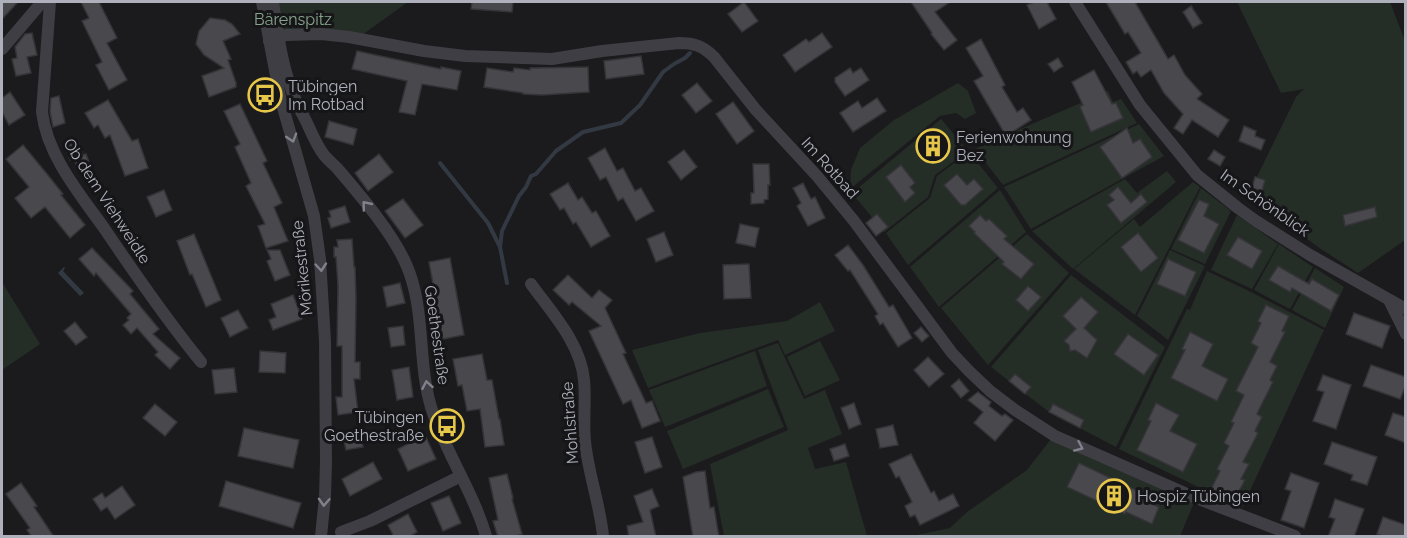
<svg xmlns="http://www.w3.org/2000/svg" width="1407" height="538" viewBox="0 0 1407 538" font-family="Raleway,sans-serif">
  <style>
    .green { fill: #252d27 }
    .water { fill: #333942 }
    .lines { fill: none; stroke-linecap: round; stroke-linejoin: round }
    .stream { stroke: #333942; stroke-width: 4 }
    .building { fill: #48484d; stroke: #353539; stroke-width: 1.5 }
    .minor { stroke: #3e3e44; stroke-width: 12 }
    .oneway { stroke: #81828b }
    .labels { text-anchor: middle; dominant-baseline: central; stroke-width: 6; stroke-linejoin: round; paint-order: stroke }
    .park-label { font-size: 16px; fill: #87a58d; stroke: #161618 }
    .poi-label { font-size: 16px; fill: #aeb0bb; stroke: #161618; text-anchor: start }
    .street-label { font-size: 16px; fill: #aeb0bb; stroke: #161618 }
  </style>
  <rect width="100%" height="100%" fill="#1b1b1d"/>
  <!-- green -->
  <g class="green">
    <polygon points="273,2 408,2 362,35 279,38"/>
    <polygon points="1237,2 1390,2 1405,41 1405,240 1358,273 1318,247 1248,195 1296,97 1304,89 1281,93"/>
    <polygon points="958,83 968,91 976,113 965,119 956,113 940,116 850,189 851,170 860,148 894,120"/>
    <polygon points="1108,91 1113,102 1121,99 1137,123 1003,185 975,149"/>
    <polygon points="941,119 968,151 935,175 928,197 884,232 852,193"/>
    <polygon points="1139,124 1164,156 1031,229 1004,187"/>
    <polygon points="969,152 998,188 908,265 886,233 930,198 937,176"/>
    <polygon points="1167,171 1176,182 1073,269 1032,231 1125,179 1137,193"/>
    <polygon points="1193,182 1200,187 1135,315 1074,269 1134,219 1140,227"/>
    <polygon points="1201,188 1231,211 1205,264 1171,249"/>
    <polygon points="1000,190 1026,232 939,307 910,267"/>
    <polygon points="1237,215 1278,244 1252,289 1211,270"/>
    <polygon points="1027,234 1069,273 988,365 941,308"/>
    <polygon points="1279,244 1313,267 1290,309 1254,290"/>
    <polygon points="1170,250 1205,266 1168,340 1137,316"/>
    <polygon points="1315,268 1344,287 1325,328 1292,310"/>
    <polygon points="1207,271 1253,293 1324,330 1242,508 1119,449 1187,309 1190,310"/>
    <polygon points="1071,275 1165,347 1116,447 1049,412 991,367"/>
    <polygon points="2,282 40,344 2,370"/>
    <polygon points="820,302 835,331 785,355 778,340 648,388 632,350 700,333 787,321"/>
    <polygon points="820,341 840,380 805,396 787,357"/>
    <polygon points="778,343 804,399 825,390 842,434 808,448 815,469 846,462 867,536 724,536 710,464 788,430 758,350"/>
    <polygon points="755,351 767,386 665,427 649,390"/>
    <polygon points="768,389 784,427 683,469 667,431"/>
    <polygon points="1054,435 1196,498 1180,536 912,536 950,528 967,512 1027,470"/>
  </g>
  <!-- water -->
  <polygon class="water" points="64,267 65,268 63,271 84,293 80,296 58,273"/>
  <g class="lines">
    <!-- stream -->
    <g class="stream">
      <polyline points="440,163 488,223 500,247"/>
      <polyline points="507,283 500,247 502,231 519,196 526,187 531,176 536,174 556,151 583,132 621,123 640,105 663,72 674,64 685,58 690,53"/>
    </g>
  </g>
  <!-- building -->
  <g class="building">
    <polygon points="2,2 18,2 2,19"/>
    <polygon points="81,2 99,2 117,38 107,43 127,80 109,90 96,65 102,62 82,21 89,18"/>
    <polygon points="472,2 513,2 512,12 471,9"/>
    <polygon points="744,2 758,21 742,32 728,14"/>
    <polygon points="911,2 950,2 935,12 957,40 944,50 931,34 932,33"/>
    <polygon points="1034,2 1047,2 1056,19 1039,29 1027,5"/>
    <polygon points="1106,2 1135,2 1168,59 1174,55 1185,75 1202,94 1197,99 1229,120 1218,137 1192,120 1183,134 1174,128 1183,114 1164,93 1151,70 1141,77 1137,71 1133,74 1126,62 1141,53 1128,32 1125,34"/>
    <polygon points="1191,6 1202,23 1193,28 1183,12"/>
    <polygon points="210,18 225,20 232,24 240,34 223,41 231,59 228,60 236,83 236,87 209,97 202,76 224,68 204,55 196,44 199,31"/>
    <polygon points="32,33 37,55 27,57 31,73 16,76 12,59 17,58 15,47 25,34"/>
    <polygon points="822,33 832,47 795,72 783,55 806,39 809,42"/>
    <polygon points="981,39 1005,85 1002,87 1017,112 1023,108 1031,120 1006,136 974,81 983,76 966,48"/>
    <polygon points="357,51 441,69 441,67 461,71 457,90 422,84 415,115 399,112 407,81 352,69"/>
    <polygon points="641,56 644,74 606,79 604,61"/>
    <polygon points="1058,58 1063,66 1054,72 1048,64"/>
    <polygon points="588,67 589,92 542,95 523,94 523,93 484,87 487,68 513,72 514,68 530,70 530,68"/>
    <polygon points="850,68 853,73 861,68 869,80 845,96 835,82 835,78"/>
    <polygon points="1094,70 1112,104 1116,103 1123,118 1091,132 1080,107 1083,105 1072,82"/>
    <polygon points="697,83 712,101 696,113 682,95"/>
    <polygon points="10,92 25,115 9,125 2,112 2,98"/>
    <polygon points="59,96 65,123 53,127 50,112 51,98"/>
    <polygon points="877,98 886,111 853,132 840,113 858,101 862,108"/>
    <polygon points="108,100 132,141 138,139 148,168 125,176 110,135 105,138 98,125 94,128 85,113"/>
    <polygon points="733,102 754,131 737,144 716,114"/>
    <polygon points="240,104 267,161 263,163 282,203 274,207 288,241 266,248 258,226 265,224 246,186 251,183 235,147 240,144 224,111"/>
    <polygon points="329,121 357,129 353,145 325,137"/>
    <polygon points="1244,126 1256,131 1255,136 1265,140 1261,150 1239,141"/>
    <polygon points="1127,128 1133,143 1140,139 1152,157 1122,178 1100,147"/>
    <polygon points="934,139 946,154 934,163 930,159 926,161 919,152"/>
    <polygon points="78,141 83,155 86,154 90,165 78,169 74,159 70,160 65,147"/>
    <polygon points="23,145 47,174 63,194 61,195 85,225 70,238 45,207 31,218 15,198 29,187 6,159"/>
    <polygon points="605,148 617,171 623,168 635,191 641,188 654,211 636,221 623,198 618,201 606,177 600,180 588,158"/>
    <polygon points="684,150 697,167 681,180 668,162"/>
    <polygon points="1214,150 1225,157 1220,166 1208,159"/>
    <polygon points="379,154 393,172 368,191 355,173"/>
    <polygon points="753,164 769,164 770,185 768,185 768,199 764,200 764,203 751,204 751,193 754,193"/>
    <polygon points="901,165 915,183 910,187 915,193 905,202 886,177"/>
    <polygon points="957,174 967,185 974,179 983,189 965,205 961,205 944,185"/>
    <polygon points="1255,177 1265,180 1262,191 1252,188"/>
    <polygon points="568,183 578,200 582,197 592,213 596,211 610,236 591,247 576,222 573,224 564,208 560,210 550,194"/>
    <polygon points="803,183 811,199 815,197 825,218 808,226 797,206 801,203 793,188"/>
    <polygon points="1118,187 1131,203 1141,194 1147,202 1121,223 1107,205 1114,200 1109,195"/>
    <polygon points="164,190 172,210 156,217 147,197"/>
    <polygon points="403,199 423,225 405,238 385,211"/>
    <polygon points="1199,200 1209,204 1204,216 1219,224 1204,253 1178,240"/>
    <polygon points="345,206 350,222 331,228 328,218 331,217 329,211"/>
    <polygon points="1375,207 1377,217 1345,226 1343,215"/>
    <polygon points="877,214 888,227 876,236 866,223"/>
    <polygon points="980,215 986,221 989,219 1007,236 1004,239 1034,264 1021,279 1002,264 1004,262 974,233 975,232 969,226"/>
    <polygon points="740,224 759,228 755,247 736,243"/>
    <polygon points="664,232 673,255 656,262 647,239"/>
    <polygon points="1138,233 1158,258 1141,272 1121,247"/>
    <polygon points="194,234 221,300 206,307 192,274 190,275 177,241"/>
    <polygon points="1238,237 1262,251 1252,269 1227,255"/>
    <polygon points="352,239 354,267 355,267 356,299 355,362 360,362 360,379 354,379 358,412 338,415 336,397 342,397 342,346 337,346 338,286 336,257 334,257 334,247 338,247 337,240"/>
    <polygon points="848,245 863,265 889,307 893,305 912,338 898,347 883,323 880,325 875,316 878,314 850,270 848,271 835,255"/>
    <polygon points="92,248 133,291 130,294 159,329 153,334 180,358 170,369 155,355 158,352 137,328 131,334 123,325 129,320 127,318 131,314 96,273 94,276 79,259"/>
    <polygon points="267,250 280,250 290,275 275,281 267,261 271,259"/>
    <polygon points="450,258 464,335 443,339 429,262"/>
    <polygon points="1168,259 1196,272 1185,296 1157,284"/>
    <polygon points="749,264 751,298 724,299 723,265"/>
    <polygon points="1278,266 1309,284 1312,279 1339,295 1331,311 1292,288 1290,292 1269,280"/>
    <polygon points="568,275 592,298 599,290 612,300 605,308 626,353 623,354 646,403 652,401 660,421 642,428 631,400 623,404 589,331 601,326 572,302 569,305 553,290"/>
    <polygon points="400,283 405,303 387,307 383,287"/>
    <polygon points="1028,286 1041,297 1028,311 1016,300"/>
    <polygon points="293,295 302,319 273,330 269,320 276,317 271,304"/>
    <polygon points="1081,297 1098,312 1084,328 1097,340 1087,358 1075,350 1070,351 1069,345 1064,341 1076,329 1063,316"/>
    <polygon points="1266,305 1289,316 1282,331 1285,332 1270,362 1277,366 1270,380 1273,382 1257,414 1262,417 1255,431 1258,433 1243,462 1249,464 1241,479 1245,480 1233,502 1210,491 1220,471 1217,469 1229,446 1224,443 1234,423 1231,422 1244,395 1236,391 1258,347 1251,343 1261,323 1258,321"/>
    <polygon points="238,310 248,328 230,337 221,318"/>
    <polygon points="1354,313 1390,326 1382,348 1346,334"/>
    <polygon points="75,322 87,337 76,345 64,331"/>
    <polygon points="403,326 405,345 391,347 388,328"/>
    <polygon points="921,327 929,336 922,342 914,333"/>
    <polygon points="1190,332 1213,344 1202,366 1228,379 1217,401 1171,378 1185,350 1182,349"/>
    <polygon points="1128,334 1158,355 1144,375 1114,354"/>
    <polygon points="260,351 286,353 285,373 259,372"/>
    <polygon points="482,354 487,380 492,380 499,419 500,419 504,445 485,447 480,409 467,411 462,385 458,386 453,359"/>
    <polygon points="928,357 944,374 929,387 914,370"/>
    <polygon points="1371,365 1406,377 1406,385 1400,399 1363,386"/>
    <polygon points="409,367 413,397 397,400 392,370"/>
    <polygon points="234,368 237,392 215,394 212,370"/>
    <polygon points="1015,374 1031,387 1025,394 1009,381"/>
    <polygon points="1323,375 1351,385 1336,429 1313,421 1324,392 1317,390"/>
    <polygon points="959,379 969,391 961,398 951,386"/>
    <polygon points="978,392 991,402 989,406 1002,416 1005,414 1013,420 995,441 974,423 983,412 968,400"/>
    <polygon points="854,403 861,424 849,429 841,408"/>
    <polygon points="1156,403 1179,415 1170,431 1197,444 1183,472 1137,450 1151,421 1148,420"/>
    <polygon points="155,404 177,422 165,436 143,418"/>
    <polygon points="1053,404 1084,420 1080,428 1049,412"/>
    <polygon points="1393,413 1406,417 1406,443 1385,435"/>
    <polygon points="893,425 898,445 880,448 876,429"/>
    <polygon points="244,428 299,440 293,468 238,456"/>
    <polygon points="360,433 363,447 346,450 343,436"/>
    <polygon points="425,435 436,459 408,471 398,449"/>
    <polygon points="652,437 662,467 645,473 635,442"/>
    <polygon points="1332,442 1377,457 1367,485 1351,480 1353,475 1324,464"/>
    <polygon points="845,444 849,456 834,461 830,449"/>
    <polygon points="911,454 931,493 934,491 939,501 953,494 959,506 920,525 915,515 910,517 905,506 912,502 899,476 896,478 889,464"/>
    <polygon points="373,462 382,479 350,496 342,479"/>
    <polygon points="1079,463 1142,493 1140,498 1159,507 1152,524 1126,512 1125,514 1067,487"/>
    <polygon points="705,471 710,508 714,507 719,537 693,537 683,477 696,472"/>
    <polygon points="1291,473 1319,483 1304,528 1281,520 1291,491 1285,489"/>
    <polygon points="507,474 513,498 512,499 522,534 513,537 498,537 493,521 498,520 489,478"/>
    <polygon points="226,481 301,503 293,528 219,506"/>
    <polygon points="21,483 37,506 34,507 54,537 32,537 27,530 30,528 6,494"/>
    <polygon points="122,486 135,505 115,519 107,507 101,511 93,499 102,493 105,498"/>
    <polygon points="652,489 659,506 650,510 656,537 629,537 627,526 643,522 634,496"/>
    <polygon points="449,496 461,523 443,531 431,503"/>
    <polygon points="1335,499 1364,509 1354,537 1328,537 1335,519 1329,517"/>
    <polygon points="408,514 417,532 409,537 394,537 388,525"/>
    <polygon points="1383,517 1406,525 1406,537 1385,537 1377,534"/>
  </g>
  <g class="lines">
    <!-- minor -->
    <g class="minor">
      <path d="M50,2L42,112C47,155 79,193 104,228C135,274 166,319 201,362"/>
      <polyline points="262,2 280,97 314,216 320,259 325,341 326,461 325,497 321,536"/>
      <path d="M273,2C277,28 280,56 289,82C293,96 300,110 307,123C312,134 317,146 324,155C328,160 333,164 337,168C360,195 392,232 406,264C426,309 417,360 431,407C445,452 473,491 486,536"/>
      <polyline points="1075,2 1140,105 1197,175 1238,208 1256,221 1310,255 1406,309"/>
      <path d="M269,41L286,35L321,34L349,37L424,51L465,56L552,59L602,51L679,43C694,43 703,46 714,57L756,110L817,176L854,221L952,353L969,371L990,391L1015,410L1055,436L1196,498L1295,536"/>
      <polyline points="2,49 42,2"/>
      <path d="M531,284C552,313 581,344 584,380C586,400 583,421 585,441C588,473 600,504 603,536"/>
      <polyline points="1389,300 1406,334"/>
      <polyline points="341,532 370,521 461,476"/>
    </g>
  </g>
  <!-- one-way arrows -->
  <defs><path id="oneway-chevron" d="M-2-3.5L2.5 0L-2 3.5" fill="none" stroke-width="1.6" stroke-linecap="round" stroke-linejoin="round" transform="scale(1.5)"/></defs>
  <g class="oneway">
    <use href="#oneway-chevron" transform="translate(292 138) rotate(73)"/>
    <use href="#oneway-chevron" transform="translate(366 205) rotate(-129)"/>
    <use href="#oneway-chevron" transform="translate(321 267) rotate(85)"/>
    <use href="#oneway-chevron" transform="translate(427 385) rotate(-100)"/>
    <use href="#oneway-chevron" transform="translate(1079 447) rotate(24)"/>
    <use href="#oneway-chevron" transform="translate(324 502) rotate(93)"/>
  </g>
  <!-- icons -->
  <defs>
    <g id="bus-ring" transform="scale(1.725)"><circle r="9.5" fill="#161618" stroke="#e6c74a" stroke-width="1.5"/><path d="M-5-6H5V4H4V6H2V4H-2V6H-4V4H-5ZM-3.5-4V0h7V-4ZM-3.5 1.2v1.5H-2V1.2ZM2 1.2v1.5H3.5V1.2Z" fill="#e6c74a"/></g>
    <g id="building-ring" transform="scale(1.725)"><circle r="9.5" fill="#161618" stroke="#e6c74a" stroke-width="1.5"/><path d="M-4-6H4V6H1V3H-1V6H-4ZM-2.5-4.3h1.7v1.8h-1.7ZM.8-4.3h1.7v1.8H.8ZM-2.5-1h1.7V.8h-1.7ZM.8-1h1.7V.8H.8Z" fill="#e6c74a"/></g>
  </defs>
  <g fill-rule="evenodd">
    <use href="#bus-ring" x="265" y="95"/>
    <use href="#building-ring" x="933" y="146"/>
    <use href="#bus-ring" x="447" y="426"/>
    <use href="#building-ring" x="1114" y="496"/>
  </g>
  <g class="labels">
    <!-- park labels -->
    <g class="park-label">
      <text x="293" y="19">Bärenspitz</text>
    </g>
    <!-- poi labels -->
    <g class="poi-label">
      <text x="288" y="86">Tübingen<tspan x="288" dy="18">Im Rotbad</tspan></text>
      <text x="956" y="137">Ferienwohnung<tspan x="956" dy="18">Bez</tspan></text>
      <text x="424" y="417" text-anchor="end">Tübingen<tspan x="424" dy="18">Goethestraße</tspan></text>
      <text x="1137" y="496">Hospiz Tübingen</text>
    </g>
    <!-- street labels -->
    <g class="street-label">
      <text transform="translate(830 168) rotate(48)">Im Rotbad</text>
      <text transform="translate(107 201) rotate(57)">Ob dem Viehweidle</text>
      <text transform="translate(1265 203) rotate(35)">Im Schönblick</text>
      <text transform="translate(302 268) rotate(-96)">Mörikestraße</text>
      <text transform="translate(437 335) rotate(82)">Goethestraße</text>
      <text transform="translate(570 423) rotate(-94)">Mohlstraße</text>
    </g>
  </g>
  <!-- border -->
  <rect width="1407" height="538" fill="none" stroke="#aeb0bb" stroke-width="6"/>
</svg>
